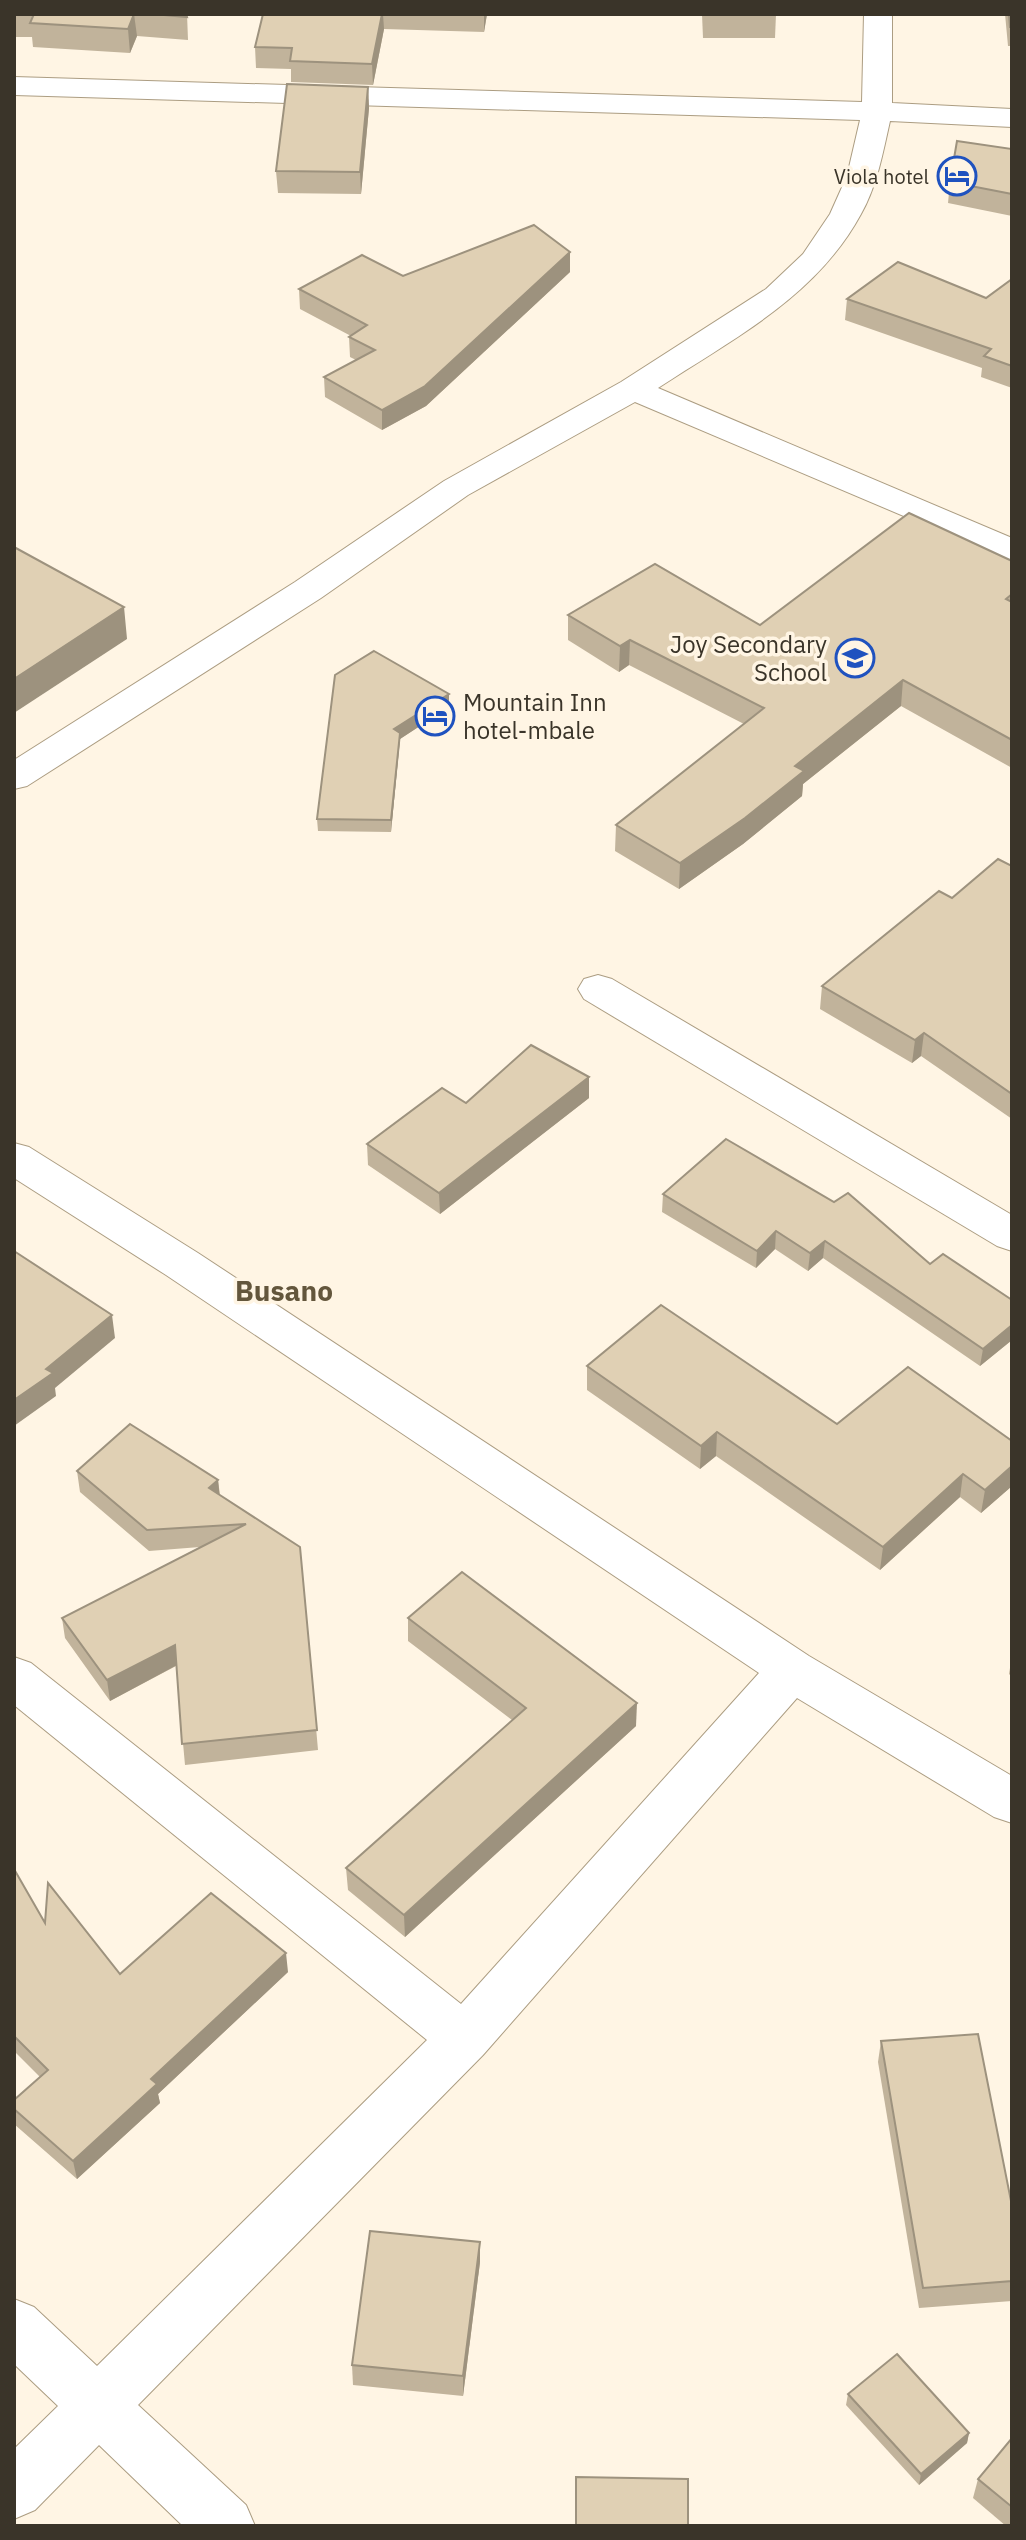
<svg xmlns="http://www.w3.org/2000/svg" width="1026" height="2540" viewBox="0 0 1026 2540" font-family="'IBM Plex Sans',sans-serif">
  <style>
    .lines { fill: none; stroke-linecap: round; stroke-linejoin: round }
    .street-casing { stroke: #ac9d82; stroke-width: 2 }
    .street { fill: #fff; fill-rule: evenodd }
    .wall { fill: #c1b39b }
    .shaded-wall { fill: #9d927e }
    .building { fill: #e0d0b4; stroke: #9d927e; stroke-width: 2 }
    .labels { text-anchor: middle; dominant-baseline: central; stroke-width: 7; stroke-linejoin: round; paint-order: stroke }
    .far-poi-label { font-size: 20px; fill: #3a3429; stroke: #fff5e4; text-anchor: end }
    .poi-label { font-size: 24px; fill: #3a3429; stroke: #fff5e4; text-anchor: end }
    .quarter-label { font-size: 28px; font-weight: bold; fill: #63563c; stroke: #fff5e4 }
  </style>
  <rect width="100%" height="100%" fill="#fff5e4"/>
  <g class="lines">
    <!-- street casing -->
    <g class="street-casing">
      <g id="street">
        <path d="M864,14H892V103L1012,109V127L890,121C883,152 877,186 861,214C816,297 734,338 658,388L1012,538V562L635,402L468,495L321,598L27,786L14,789V760L295,582L444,481L621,382L766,289L803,254L830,214L847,176L860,120L14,95V77L862,102Z"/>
        <polygon points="598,975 612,979 1012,1215 1012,1251 997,1246 584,999 578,989 584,979"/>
        <polygon points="14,1143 29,1147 198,1253 809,1656 1012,1776 1012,1823 994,1817 797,1698 483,2055 138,2405 246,2505 255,2526 183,2526 99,2445 35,2510 14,2519 14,2449 58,2406 14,2364 14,2299 34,2307 97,2366 427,2040 14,1705 14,1657 31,1663 461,2004 759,1673 166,1275 14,1178"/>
      </g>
    </g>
    <!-- street -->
    <use href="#street" class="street"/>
  </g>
  <!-- wall -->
  <g class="wall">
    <polygon points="14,14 187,14 188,40 137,36 130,53 33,47 32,37 14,37"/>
    <polygon points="263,14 487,14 484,32 384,29 373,85 291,82 291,69 256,68 255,47"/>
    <polygon points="702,14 776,14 775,38 703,38"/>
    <polygon points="1005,14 1012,14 1012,46 1008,46"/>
    <polygon points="368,87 369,108 361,194 278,193 276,171"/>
    <polygon points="1012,149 1012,216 948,203 950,182"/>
    <polygon points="570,272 426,406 382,430 325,397 324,377 356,360 350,357 349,337 351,336 300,309 299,289 403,276"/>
    <polygon points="1012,279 1012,388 981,377 982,368 845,320 847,299 986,298"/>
    <polygon points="1012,561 1012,768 901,706 803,784 802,796 743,844 679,889 615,851 616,825 744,724 629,665 619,672 568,640 568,615 760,625"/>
    <polygon points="335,675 449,707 400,739 391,832 318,831 317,819"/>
    <polygon points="1012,866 1012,1119 921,1056 912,1063 820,1009 822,986 952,898"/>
    <polygon points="589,1098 440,1214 368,1165 367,1144 466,1103"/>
    <polygon points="663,1194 930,1264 1012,1300 1012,1340 980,1366 823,1258 808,1271 775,1249 756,1268 662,1212"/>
    <polygon points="587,1366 837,1424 1012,1441 1012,1486 981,1513 960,1497 880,1570 716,1456 700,1469 587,1390"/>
    <polygon points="77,1471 218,1480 220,1495 300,1547 318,1750 185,1765 176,1666 110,1701 65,1638 62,1618 200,1547 149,1551 80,1492"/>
    <polygon points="408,1618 636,1726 405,1937 348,1890 346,1868 512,1720 408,1641"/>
    <polygon points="1012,1656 1012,1677 1009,1674"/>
    <polygon points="14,1869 45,1923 120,1974 288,1972 158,2094 160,2103 77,2179 14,2124 14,2100 40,2077 14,2051"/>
    <polygon points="881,2041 1012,2206 1012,2301 919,2308 878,2062"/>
    <polygon points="480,2262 463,2396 353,2385 352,2365"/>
    <polygon points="848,2394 969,2433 967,2443 919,2485 846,2405"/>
    <polygon points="1012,2438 1012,2526 1006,2526 973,2498 978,2479"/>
  </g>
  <!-- shaded-wall -->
  <g class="shaded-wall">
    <polygon points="134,14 137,36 130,53 128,29"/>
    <polygon points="382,14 383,14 384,29 373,85 372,64"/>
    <polygon points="484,14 487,14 484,32"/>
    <polygon points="368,87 369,108 361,194 360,172"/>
    <polygon points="570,252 570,272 426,406 382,430 382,410"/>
    <polygon points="124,607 127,639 14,713 14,679"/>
    <polygon points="630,640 629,665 619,672 620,646"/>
    <polygon points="903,680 901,706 803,784 802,796 743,844 679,889 680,863 795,766"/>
    <polygon points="449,694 449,707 400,739 391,832 394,729"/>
    <polygon points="924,1033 921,1056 912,1063 915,1040"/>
    <polygon points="589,1077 589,1098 440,1214 439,1193"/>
    <polygon points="776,1231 775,1249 756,1268 757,1251"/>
    <polygon points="825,1241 823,1258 808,1271 810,1253"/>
    <polygon points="112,1315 115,1338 55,1388 56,1396 14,1426 14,1400 46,1369"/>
    <polygon points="1012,1325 1012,1340 980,1366 983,1349"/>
    <polygon points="717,1432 716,1456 700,1469 701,1446"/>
    <polygon points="1012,1466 1012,1486 981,1513 985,1490"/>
    <polygon points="963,1474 960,1497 880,1570 883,1547"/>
    <polygon points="218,1480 220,1500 209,1488"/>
    <polygon points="175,1645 177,1665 110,1701 107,1680"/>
    <polygon points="637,1703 636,1726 405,1937 404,1915"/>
    <polygon points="286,1953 288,1972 158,2094 160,2103 77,2179 73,2161 151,2079"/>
    <polygon points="480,2242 480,2262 463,2396 463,2376"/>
    <polygon points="969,2433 967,2443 919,2485 921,2474"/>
  </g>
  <!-- building -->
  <g class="building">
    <polygon points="34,14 134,14 128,29 30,23"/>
    <polygon points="153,14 186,14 187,17"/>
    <polygon points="263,14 382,14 372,64 290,61 292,48 255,47"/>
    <polygon points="1009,14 1012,14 1012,27 1010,27"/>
    <polygon points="287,84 368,87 360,172 276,171"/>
    <polygon points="957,141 1012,149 1012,194 950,182"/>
    <polygon points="534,225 570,252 425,386 382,410 324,377 375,350 349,337 367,325 299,289 362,255 403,276"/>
    <polygon points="898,262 986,298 1012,279 1012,366 984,356 991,349 847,299"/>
    <polygon points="909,513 1012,561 1012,594 1006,599 1012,602 1012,740 903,680 795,766 804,771 745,818 680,863 616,825 764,708 630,640 620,646 568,615 655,564 760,625"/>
    <polygon points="14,547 124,607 14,679"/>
    <polygon points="374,651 449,694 394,729 400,733 391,820 317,819 335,675"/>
    <polygon points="998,859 1012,866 1012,1094 924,1033 915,1040 822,986 939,891 952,898"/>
    <polygon points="531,1045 589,1077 439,1193 367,1144 442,1088 466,1103"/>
    <polygon points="726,1139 834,1202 848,1193 930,1264 943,1254 1012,1300 1012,1325 983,1349 825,1241 810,1253 776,1231 757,1251 663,1194"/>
    <polygon points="14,1251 112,1315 46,1369 53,1373 14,1400"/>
    <polygon points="661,1305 837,1424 908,1367 1012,1441 1012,1466 985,1490 963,1474 883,1547 717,1432 701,1446 587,1366"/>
    <polygon points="130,1424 218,1480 209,1488 300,1547 317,1730 182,1744 175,1645 107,1680 62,1618 246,1524 147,1530 77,1471"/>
    <polygon points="462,1572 637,1703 404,1915 346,1868 526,1708 408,1618"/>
    <polygon points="14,1869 45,1923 48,1883 120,1974 211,1893 286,1953 151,2079 157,2084 73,2161 14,2109 14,2100 48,2070 14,2036"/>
    <polygon points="978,2034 1012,2206 1012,2281 923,2288 881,2041"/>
    <polygon points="370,2231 480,2242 463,2376 352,2365"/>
    <polygon points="897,2354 969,2433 921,2474 848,2394"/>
    <polygon points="1012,2438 1012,2507 978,2479"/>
    <polygon points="576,2477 688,2479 688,2526 576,2526"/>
  </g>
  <!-- icons -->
  <defs>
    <g id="hotel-ring" transform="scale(2)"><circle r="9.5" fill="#fff5e4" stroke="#1f52bf" stroke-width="1.5"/><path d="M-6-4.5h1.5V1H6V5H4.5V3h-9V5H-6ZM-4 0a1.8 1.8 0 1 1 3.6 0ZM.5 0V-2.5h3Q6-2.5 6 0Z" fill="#1f52bf"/></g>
    <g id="school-ring" transform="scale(2)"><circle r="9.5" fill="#fff5e4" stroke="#1f52bf" stroke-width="1.5"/><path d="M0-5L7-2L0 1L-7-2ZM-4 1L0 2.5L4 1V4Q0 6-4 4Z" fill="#1f52bf"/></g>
  </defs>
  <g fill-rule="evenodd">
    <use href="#hotel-ring" x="957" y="176"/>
    <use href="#school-ring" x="855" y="658"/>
    <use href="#hotel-ring" x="435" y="716"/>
  </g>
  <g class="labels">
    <!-- far-poi labels -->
    <g class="far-poi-label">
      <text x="929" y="176">Viola hotel</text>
    </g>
    <!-- poi labels -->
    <g class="poi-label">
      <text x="827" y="644">Joy Secondary<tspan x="827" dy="28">School</tspan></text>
      <text x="463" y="702" text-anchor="start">Mountain Inn<tspan x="463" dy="28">hotel-mbale</tspan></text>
    </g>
    <!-- quarter labels -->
    <g class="quarter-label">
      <text x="284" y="1290">Busano</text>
    </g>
  </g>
  <!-- border -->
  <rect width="1026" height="2540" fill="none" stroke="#3a3429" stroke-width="32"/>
</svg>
